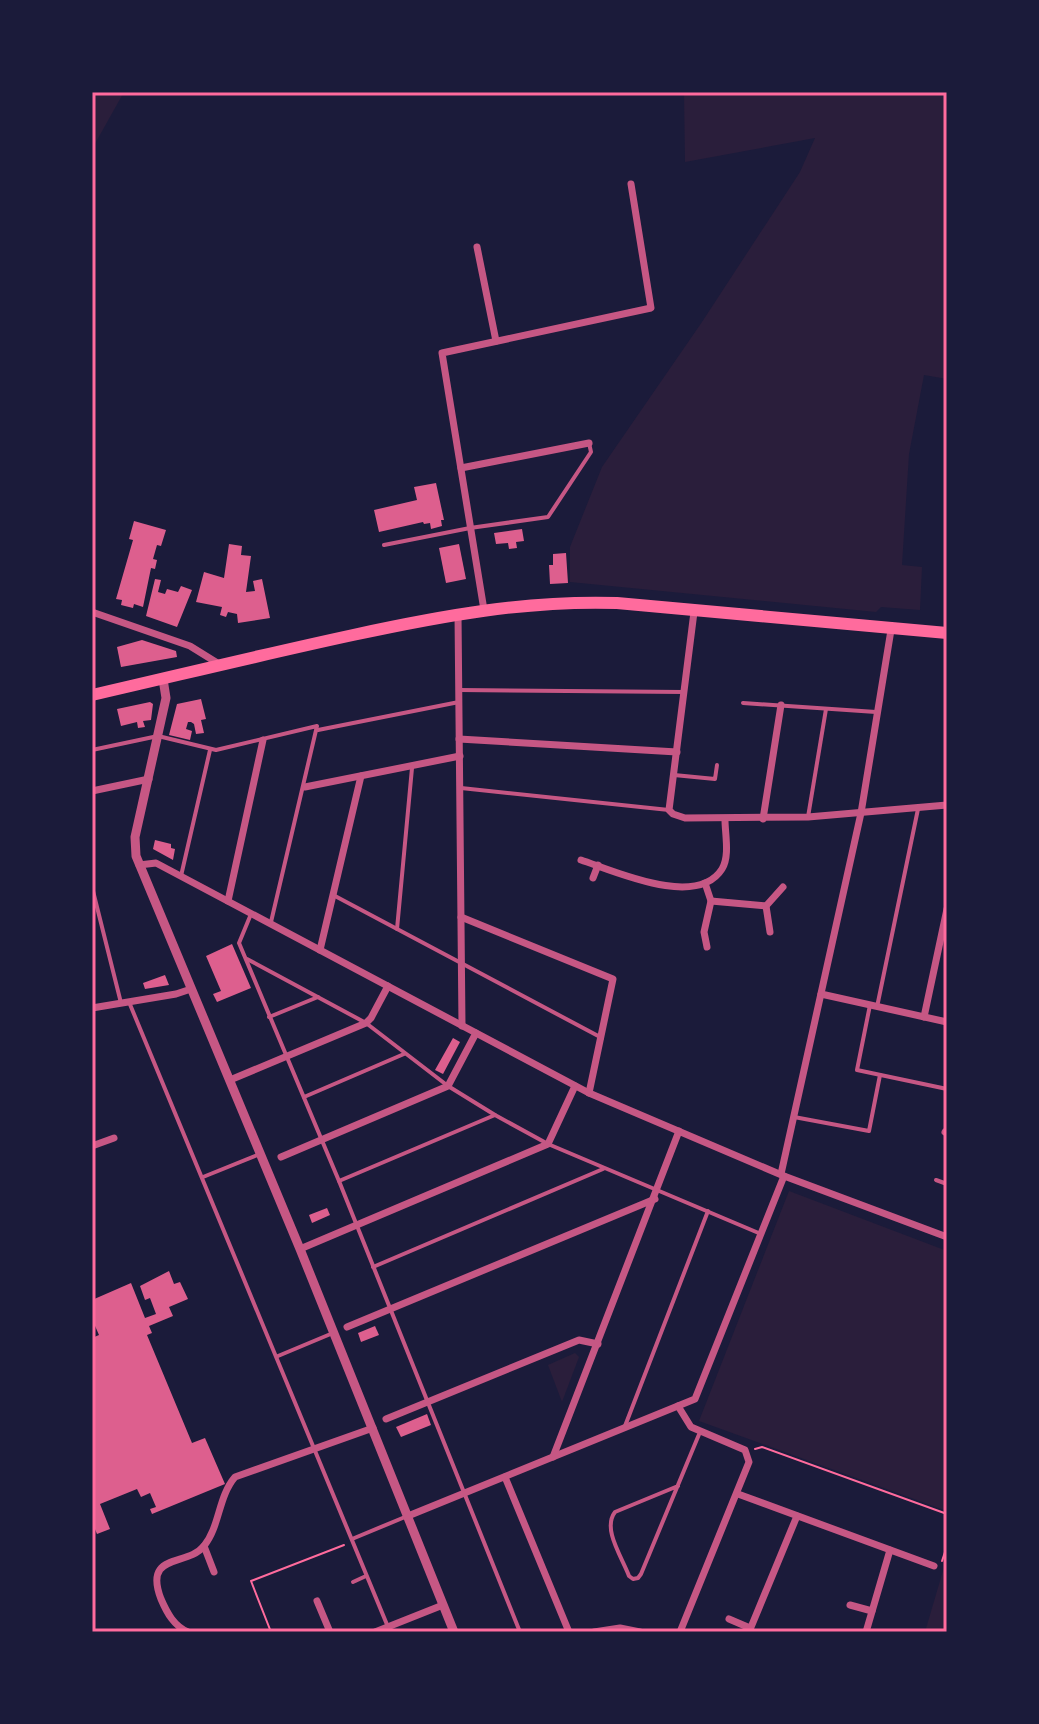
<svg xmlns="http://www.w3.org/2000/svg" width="1039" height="1724" viewBox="0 0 1039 1724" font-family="'Roboto Condensed',sans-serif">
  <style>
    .green { fill: #2a1e3b }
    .building { fill: #dd5f8e }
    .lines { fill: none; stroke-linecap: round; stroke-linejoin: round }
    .path { stroke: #ff6b9d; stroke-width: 2 }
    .service { stroke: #c65784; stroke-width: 4 }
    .minor { stroke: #c65784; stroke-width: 7 }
    .tertiary { stroke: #c65784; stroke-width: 9 }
    .primary { stroke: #ff6b9d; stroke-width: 12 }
    .neatline { fill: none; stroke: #ff6b9d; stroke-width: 3 }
  </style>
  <rect width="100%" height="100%" fill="#1b1b3a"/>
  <!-- green -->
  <g class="green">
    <polygon points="92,92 124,92 92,149"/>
    <polygon points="684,92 947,92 947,379 924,375 909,454 902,565 922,567 920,610 881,607 876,612 570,582 570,547 602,467 702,322 800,172 815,138 685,162"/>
    <polygon points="789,1191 947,1251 947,1511 699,1421"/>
    <polygon points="575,1353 579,1357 562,1402 548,1365"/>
    <polygon points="947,1557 947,1632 925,1632"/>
  </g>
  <!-- building -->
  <g class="building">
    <polygon points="436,483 444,520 441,520 442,526 431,529 430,523 424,524 423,522 379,532 374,510 417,500 414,487"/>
    <polygon points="134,521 166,530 161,546 157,545 153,559 157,560 155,569 151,568 143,607 134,604 133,608 121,605 122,600 116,599 133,540 129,539"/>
    <polygon points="522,529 524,541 516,542 517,548 509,549 508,543 496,544 494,533"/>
    <polygon points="229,544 242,546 241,555 251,556 246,592 255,591 253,581 262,579 270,618 238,623 237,614 228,612 226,617 220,615 222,607 196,602 204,572 224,578"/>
    <polygon points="459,544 466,579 446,583 439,548"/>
    <polygon points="566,553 568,583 550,584 549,565 553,565 553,554"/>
    <polygon points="155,579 161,580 158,592 165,594 167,589 178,592 181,586 192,590 177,627 146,616"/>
    <polygon points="142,640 176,651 177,657 121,667 117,647"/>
    <polygon points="201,699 206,719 201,720 204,733 196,734 194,724 191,722 188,722 186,729 192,731 190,740 169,735 177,704"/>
    <polygon points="150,702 153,704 151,720 143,721 145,727 138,728 137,722 121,726 117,709"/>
    <polygon points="155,840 171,844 171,848 175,849 173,860 153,849"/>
    <polygon points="232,944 251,988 217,1002 213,994 221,991 206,956"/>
    <polygon points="165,975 169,985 145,989 143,983"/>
    <polygon points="453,1038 460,1042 443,1074 435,1070"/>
    <polygon points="327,1208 330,1215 312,1223 309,1215"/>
    <polygon points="169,1271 174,1284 180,1282 188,1299 169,1307 173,1316 149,1326 152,1333 147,1335 192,1443 205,1438 225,1484 152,1514 150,1509 156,1507 150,1493 141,1497 137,1489 100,1504 110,1529 97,1534 92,1522 92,1338 99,1335 92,1319 92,1300 131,1283 145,1318 156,1314 150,1298 145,1300 140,1286"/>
    <polygon points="375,1326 379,1335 361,1342 358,1333"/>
    <polygon points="427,1414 431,1425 401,1437 396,1427"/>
  </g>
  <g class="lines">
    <!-- path -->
    <g class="path">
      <polyline points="755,1449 762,1447 947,1514"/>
      <polyline points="942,1561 947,1546"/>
      <polyline points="271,1632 251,1581 344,1545"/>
    </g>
    <!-- service -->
    <g class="service">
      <polyline points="384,545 470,528 548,517 591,452 589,443"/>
      <polyline points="459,690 684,692"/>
      <polyline points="743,703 876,712"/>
      <polyline points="318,730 459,702"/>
      <polyline points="92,750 158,736 216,750 317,726 271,922"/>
      <polyline points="674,775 715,779 717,765"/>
      <polyline points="461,788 669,810"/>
      <polyline points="808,817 826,709"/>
      <polyline points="181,876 210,750"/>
      <polyline points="92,887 121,1003"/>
      <polyline points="335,896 602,1038"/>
      <polyline points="251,914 239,943 339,1181 520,1632"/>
      <polyline points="397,929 412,768"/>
      <polyline points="247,959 366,1023 448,1086 495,1115 548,1144 761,1234"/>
      <polyline points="129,1002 388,1627"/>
      <polyline points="870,1005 857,1070 947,1089"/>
      <polyline points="877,1007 918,809"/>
      <polyline points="269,1017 318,997"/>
      <polyline points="304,1097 404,1054"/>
      <polyline points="794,1117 869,1131 880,1075"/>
      <polyline points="203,1177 260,1154"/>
      <polyline points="936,1180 947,1184"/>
      <polyline points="339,1181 495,1115"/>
      <polyline points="373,1267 603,1169"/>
      <polyline points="278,1356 333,1333"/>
      <polyline points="625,1426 708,1211"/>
      <path d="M678,1486L615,1512C602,1529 622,1557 629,1576L633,1579L638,1578L641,1574L700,1432"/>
      <polyline points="352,1539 405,1517"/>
      <polyline points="353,1582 366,1576"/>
    </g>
    <!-- minor -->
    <g class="minor">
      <polyline points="477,247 496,341"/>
      <polyline points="461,468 589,443"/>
      <polyline points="484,610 442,353 651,308 631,184"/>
      <polyline points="92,612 190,646 219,664"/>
      <polyline points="694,612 669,810 673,814 685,818 808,817 947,805"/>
      <polyline points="458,614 462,1026"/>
      <polyline points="459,739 677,752"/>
      <polyline points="305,787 460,756"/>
      <polyline points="92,791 149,779"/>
      <polyline points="763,819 781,705"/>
      <path d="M581,860C614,871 697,909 722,869C730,856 725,834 725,820"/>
      <polyline points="139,865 156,863 589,1093 784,1176 947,1237"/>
      <polyline points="593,878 598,865"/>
      <polyline points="705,883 711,901 704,932 707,947"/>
      <polyline points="228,901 263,740"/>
      <polyline points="711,901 766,906 783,887"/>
      <polyline points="766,906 770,932"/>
      <polyline points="461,917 613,979 589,1093"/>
      <polyline points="320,950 361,776"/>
      <polyline points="821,994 947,1022"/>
      <polyline points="92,1008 176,994 191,989"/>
      <polyline points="924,1017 947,909"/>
      <polyline points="230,1080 366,1023 371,1018 388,986"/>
      <polyline points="945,1132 947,1133"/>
      <polyline points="92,1146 114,1138"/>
      <polyline points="281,1157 448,1086 476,1033"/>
      <polyline points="781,1174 861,813 891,630"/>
      <polyline points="300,1249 548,1144 575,1086"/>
      <polyline points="347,1327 655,1199"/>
      <polyline points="678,1406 691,1427 745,1450 749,1462 680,1632"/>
      <polyline points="386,1419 579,1340 598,1344"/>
      <polyline points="553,1457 679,1131"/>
      <polyline points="505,1477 569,1632"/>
      <polyline points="738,1494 934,1566"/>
      <polyline points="408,1516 695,1399 784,1176"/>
      <polyline points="204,1546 214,1572"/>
      <polyline points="317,1601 330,1632"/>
      <polyline points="850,1605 872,1611"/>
      <polyline points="729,1619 750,1628"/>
      <path d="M188,1632C174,1626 167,1613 161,1599C143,1552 187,1567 204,1546C220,1526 218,1497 235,1477L373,1428"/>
      <polyline points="375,1632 443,1605"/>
      <polyline points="594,1632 620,1628 640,1632"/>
      <polyline points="749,1632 797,1516"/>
      <polyline points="866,1632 890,1550"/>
    </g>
    <!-- tertiary -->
    <polyline class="tertiary" points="163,679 166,698 135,837 136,856 300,1249 454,1632"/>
    <!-- primary -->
    <path class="primary" d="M92,695C179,675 265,654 353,635C441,616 527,600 617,603L947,633"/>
  </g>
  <!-- border -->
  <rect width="1039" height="1724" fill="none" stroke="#1b1b3a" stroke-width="188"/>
  <rect x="94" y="94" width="851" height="1536" class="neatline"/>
</svg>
